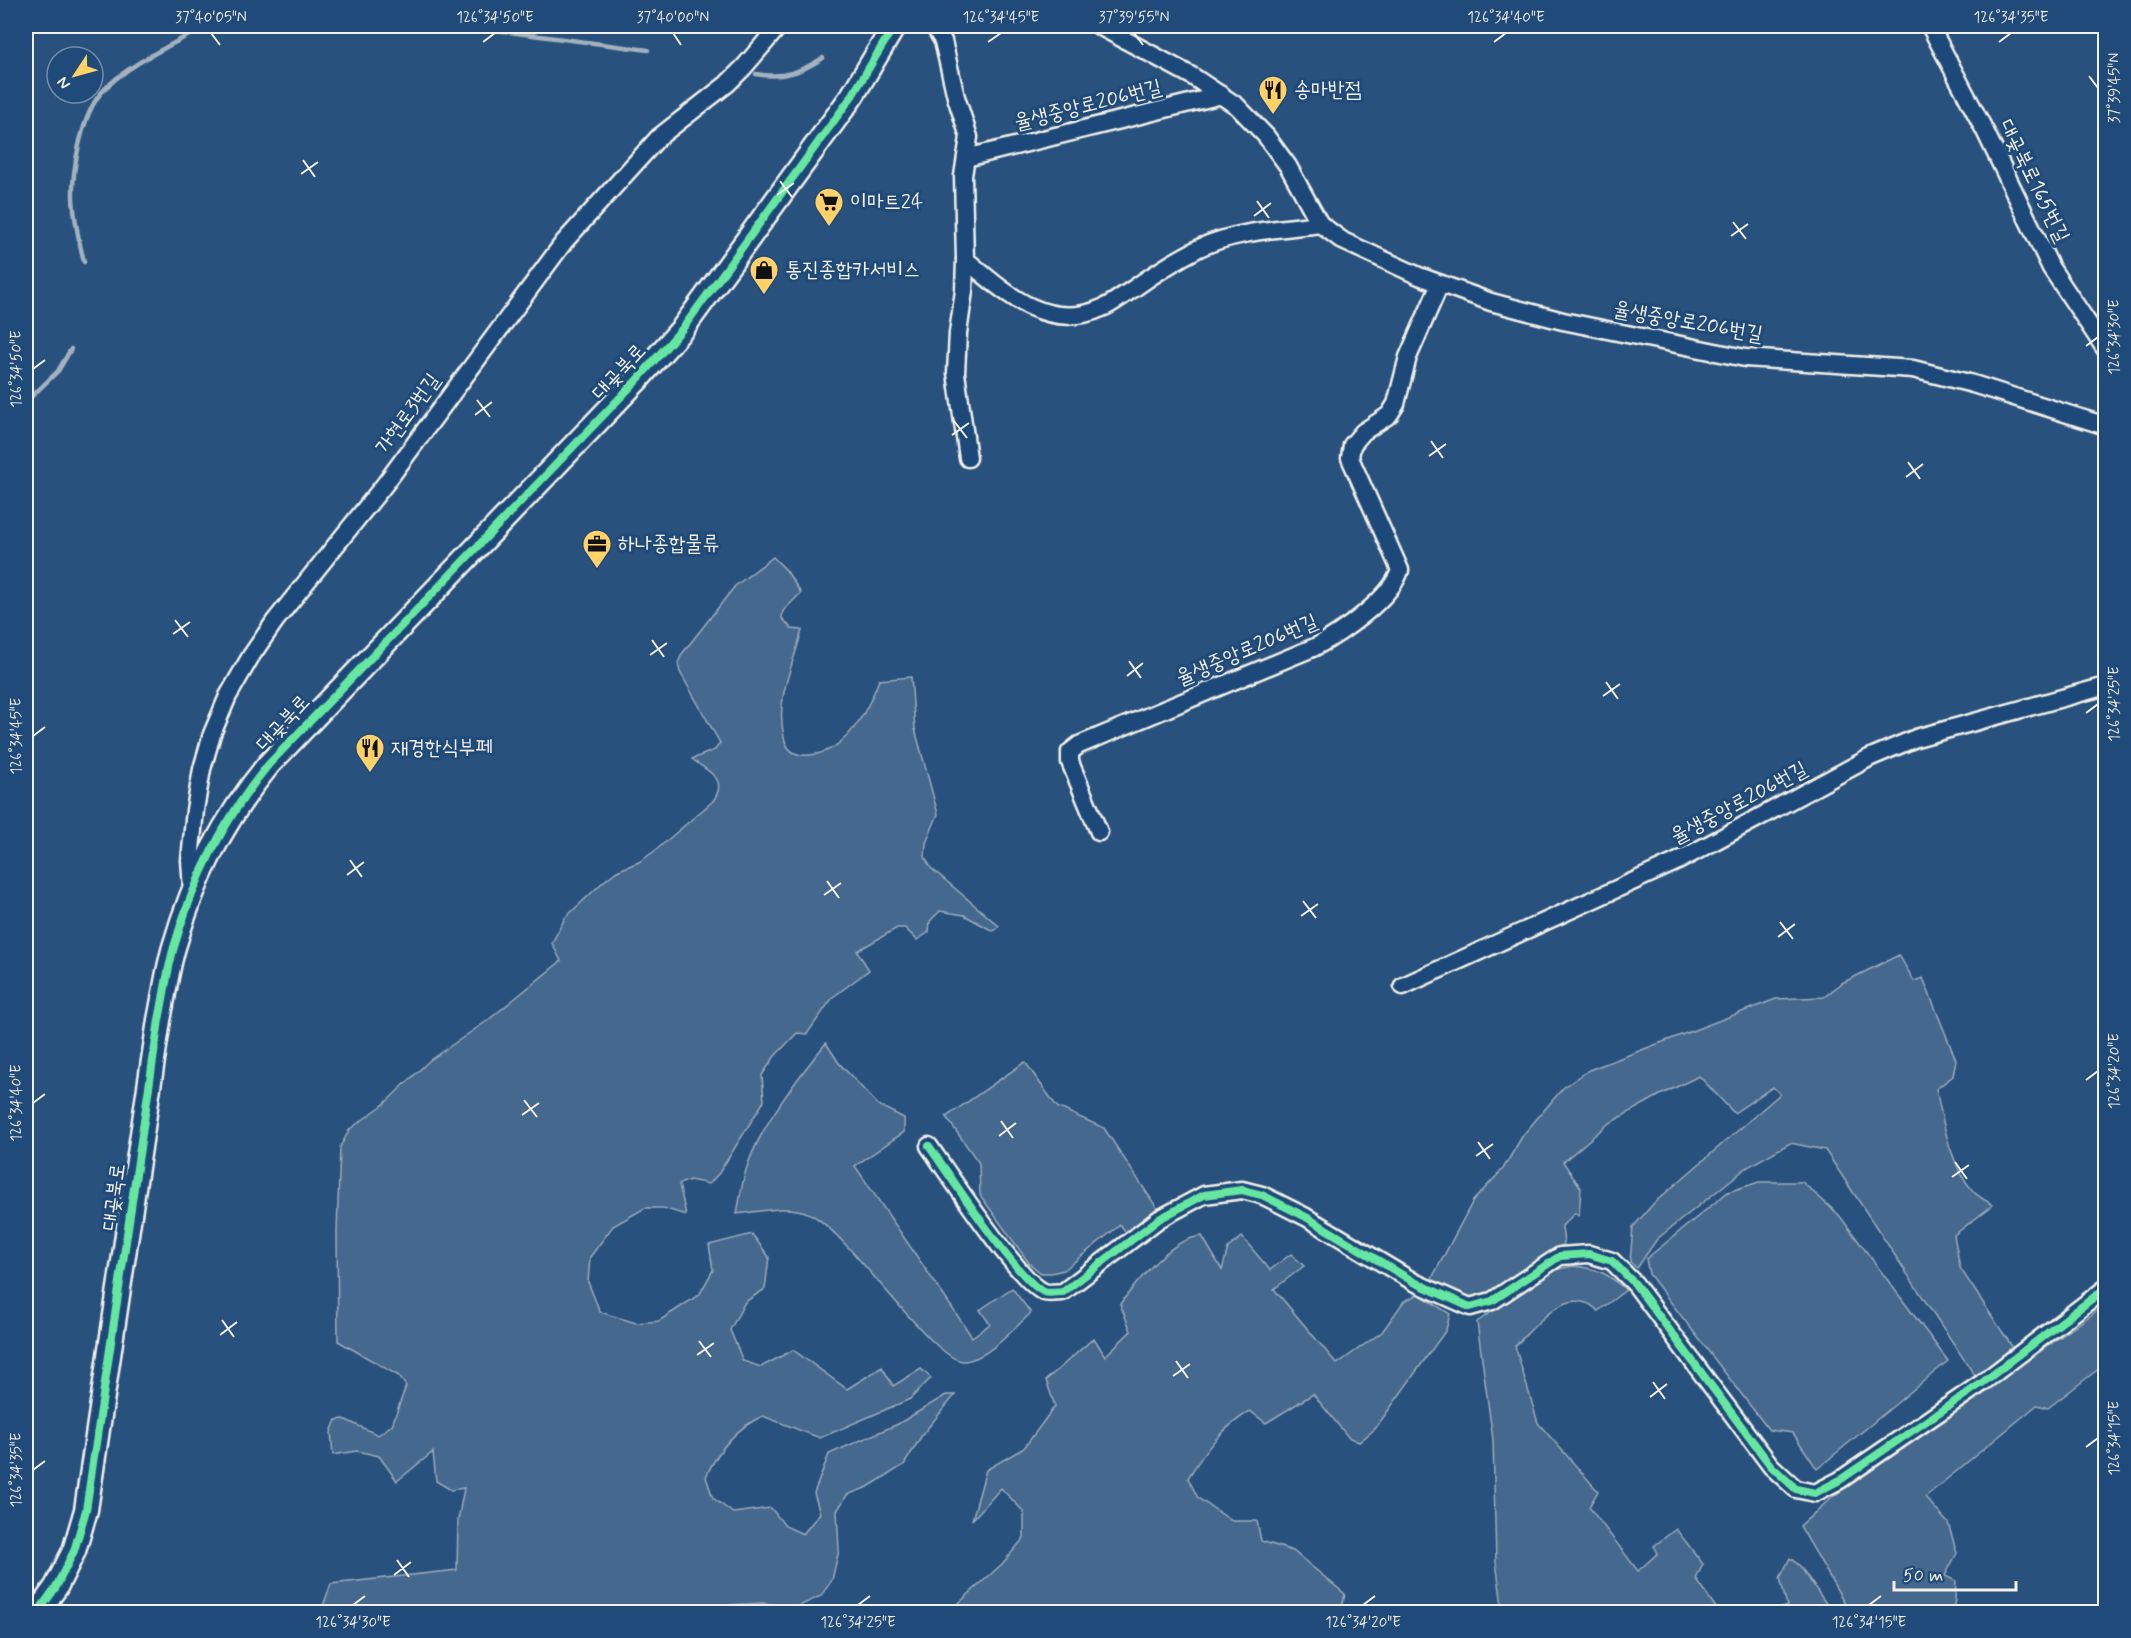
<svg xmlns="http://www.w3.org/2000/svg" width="2131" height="1638" viewBox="0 0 2131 1638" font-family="Mynerve,'Poor Story',sans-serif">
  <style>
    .green { fill: #45688e; stroke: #9cacbb; stroke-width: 1.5 }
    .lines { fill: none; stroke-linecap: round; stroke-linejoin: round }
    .stream { stroke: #a4b2be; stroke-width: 4.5 }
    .street-casing { stroke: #f4f1e8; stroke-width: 21 }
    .secondary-casing { stroke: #f4f1e8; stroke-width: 27 }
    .street { stroke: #1f4a7a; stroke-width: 16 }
    .secondary { stroke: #1f4a7a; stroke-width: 22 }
    .cycleway-casing { stroke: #1f4a7a; stroke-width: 11 }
    .cycleway { stroke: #66e7a1; stroke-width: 8 }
    .ticks { fill: none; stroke: #f4f1e8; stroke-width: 2 }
    .labels { text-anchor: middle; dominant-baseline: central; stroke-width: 6; stroke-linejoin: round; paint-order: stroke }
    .poi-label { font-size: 21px; fill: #f4f1e8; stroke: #1f4a7a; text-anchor: start }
    .street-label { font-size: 21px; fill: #f4f1e8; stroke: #1f4a7a }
    .neatline { fill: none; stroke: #f4f1e8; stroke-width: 2 }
    .ticks-label { font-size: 15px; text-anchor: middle; fill: #f4f1e8 }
  </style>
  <rect width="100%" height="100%" fill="#28517e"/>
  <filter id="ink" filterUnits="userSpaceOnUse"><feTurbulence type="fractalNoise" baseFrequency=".0167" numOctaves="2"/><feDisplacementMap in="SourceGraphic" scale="12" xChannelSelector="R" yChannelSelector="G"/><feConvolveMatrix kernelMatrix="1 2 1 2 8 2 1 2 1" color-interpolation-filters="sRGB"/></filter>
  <g filter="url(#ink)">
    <!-- green -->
    <g class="green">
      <path d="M773,557L786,570L801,593L783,611L782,618L792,629L802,630C793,667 775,697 784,737C786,747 792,754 802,755C844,758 867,712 879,680L911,677L915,729L938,814L926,843L925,857L931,868L999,926L993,931L964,915L940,911L930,921L929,932L917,940L905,928H897L857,951L869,970L833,997L807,1034L797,1033L775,1056L762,1075L764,1101L719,1173L709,1184L690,1180L679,1184L686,1215L663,1208H645L613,1226L590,1257L588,1282L600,1312L636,1323L659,1321L699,1295L713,1270L709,1245L752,1234L769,1257L765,1289L745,1302L730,1330L743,1361L761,1367L793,1350L847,1389L882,1367L893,1386L921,1369L931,1378L910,1399L820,1438L763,1416C737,1427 717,1451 706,1477L713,1498L733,1513L771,1508L785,1526L803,1534L820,1513L814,1493L829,1454L898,1424L946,1395H955L922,1435L904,1465L868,1487L847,1495L837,1511L839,1550L832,1580L821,1596L797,1607L762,1603L730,1605L718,1612H327L323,1606L331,1584L457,1570L458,1520L464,1488L451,1490L436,1481L433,1452L397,1481L379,1456L357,1451L333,1455L331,1432L336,1420L344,1419L378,1435L392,1425L406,1386L399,1376L338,1341L337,1231L340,1147L350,1129L383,1105L430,1060L487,1021L561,961L552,943L565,918L603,882L617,871L639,862L656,850L713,801C729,778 708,772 692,759L715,750L720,743L680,672L678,663L682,654L735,586Z"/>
      <path d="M1899,955L1914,981L1923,978L1956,1060L1953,1076L1936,1089C1943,1122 1950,1165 1973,1191C1978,1197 1987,1201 1993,1205L1954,1235L1960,1268L2013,1348L1975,1376L1825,1150L1790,1143L1746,1168L1657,1239L1637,1268L1630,1262L1633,1227L1654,1203L1780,1094L1773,1087L1734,1113L1699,1076L1660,1095L1608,1124L1563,1162L1581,1188L1579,1216L1575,1213L1562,1226L1564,1244L1500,1291L1471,1303L1430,1282L1473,1201L1503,1169L1523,1135L1563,1088L1589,1070L1776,999L1824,997L1842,983Z"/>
      <path d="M826,1043L839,1063L878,1105L904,1118V1132L855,1166L972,1337L990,1324L980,1310L1012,1288L1031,1313C1014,1328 989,1358 965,1361C935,1365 848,1232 810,1214C789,1204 758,1212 737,1214C740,1198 742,1180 748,1164C762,1124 799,1076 826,1043Z"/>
      <polygon points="1025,1062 1057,1107 1104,1128 1157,1208 1127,1233 1120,1225 1064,1270 1051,1273 1041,1273 1029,1263 980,1195 979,1163 946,1117"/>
      <polygon points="1759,1182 1802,1182 1839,1215 1948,1361 1817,1469 1793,1433 1769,1430 1649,1274 1646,1259 1728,1192"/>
      <path d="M1202,1236L1222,1270L1228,1248L1242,1237L1270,1270L1291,1254L1304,1266L1274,1289L1337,1364L1382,1332L1404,1301L1419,1294L1450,1314L1446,1330L1375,1429L1359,1442L1348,1437L1313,1394L1266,1423L1250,1411C1221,1429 1206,1449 1188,1478L1198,1498L1232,1521H1257L1261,1541L1293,1551L1345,1594L1341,1612H949L1002,1564L1024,1538V1512L1001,1488L972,1520L986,1470L1024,1448L1055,1406L1046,1380L1094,1338L1105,1356L1131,1331L1120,1304C1139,1280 1170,1238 1202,1236Z"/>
      <path d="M1574,1266C1599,1269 1607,1273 1626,1290L1598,1311C1595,1308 1591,1304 1586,1303C1559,1293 1533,1329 1515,1346L1538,1423L1598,1491L1589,1507L1638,1571L1658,1553L1654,1546L1676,1529L1703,1564L1696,1579L1719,1612H1503L1496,1562L1493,1440L1477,1322L1553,1270Z"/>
      <polygon points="2105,1305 2105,1364 2048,1408 2037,1405 1925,1497 1948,1523 1957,1553 1945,1576 1956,1581 1955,1600 1952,1612 1850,1612 1800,1526 1831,1498 1943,1421"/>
      <polygon points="1790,1558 1800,1566 1832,1612 1769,1612 1787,1606 1780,1578"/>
    </g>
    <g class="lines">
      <!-- stream -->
      <g class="stream">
        <polyline points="463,26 648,50"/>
        <path d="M756,74C782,79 801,72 823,58"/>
        <path d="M84,262C79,241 74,220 73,198C72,169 82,115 101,93C124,66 175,43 206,26"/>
        <polyline points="26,402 58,371 71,349"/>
      </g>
      <!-- street casing -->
      <g class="street-casing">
        <g id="street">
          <polyline points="934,26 943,41 956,97 969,137 963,176 965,259 964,291 958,333 956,373 968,458"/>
          <polyline points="1099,26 1192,76 1237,106 1266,136 1288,166 1320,224 1343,241 1419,276 1491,302 1563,321 1745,358 1913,369 1973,384 2106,426"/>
          <polyline points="1930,26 1985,131 2051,268 2106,350"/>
          <polyline points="966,158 1222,95"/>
          <path d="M965,259C1004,292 1047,333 1102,308C1113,304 1123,295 1133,289C1154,274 1176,260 1199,248C1235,231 1281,229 1320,224"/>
          <path d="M1099,832L1070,762V752L1079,745L1315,647C1340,634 1392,598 1400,570L1350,458L1352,445L1363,432L1389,415L1396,404L1408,357L1440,284"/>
          <polyline points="192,889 190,860 195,810 202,769 212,734 228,696 251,656 275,621 385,484 564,242 659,137 727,84 744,67 779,26"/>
          <polyline points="1403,986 1678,861 1871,757 1916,738 2106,686"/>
          <path d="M929,1146C948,1173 1020,1283 1044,1292C1049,1294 1058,1292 1063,1292L1159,1219L1204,1195L1242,1190L1262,1195L1306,1217L1414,1282L1470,1307L1492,1301L1560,1256L1589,1254L1612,1261L1635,1284L1771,1466L1796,1489L1815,1493L1840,1480L1982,1383L2106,1288"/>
        </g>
      </g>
      <!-- secondary casing -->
      <g class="secondary-casing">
        <path id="secondary" d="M38,1612L56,1587L74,1551L86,1510L159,1020C164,996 167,971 174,947C194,878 223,820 269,764L637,380L683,328L732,261L852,96L894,26"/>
      </g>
      <!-- street -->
      <use href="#street" class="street"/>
      <!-- secondary -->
      <use href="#secondary" class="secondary"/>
      <!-- cycleway casing -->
      <g class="cycleway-casing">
        <g id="cycleway">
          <path d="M929,1146C948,1173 1020,1283 1044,1292C1049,1294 1058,1292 1063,1292L1159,1219L1204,1195L1242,1190L1262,1195L1306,1217L1414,1282L1470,1307L1492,1301L1560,1256L1589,1254L1612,1261L1635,1284L1771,1466L1796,1489L1815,1493L1840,1480L1982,1383L2106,1288"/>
          <path d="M38,1612L56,1587L74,1551L86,1510L159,1020C164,996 167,971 174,947C194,878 223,820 269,764L637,380L683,328L732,261L852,96L894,26"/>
        </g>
      </g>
      <!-- cycleway -->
      <use href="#cycleway" class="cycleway"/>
    </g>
  </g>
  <!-- ticks -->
  <path class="ticks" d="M211,33L220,45M673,33L681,45M1134,33L1143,45M483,42L495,33M988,42L1001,33M1494,42L1506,33M1999,42L2011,33M2089,76L2098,88M303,160L315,177M301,174L318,162M780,181L792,197M777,195L794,183M1257,201L1269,218M1254,216L1271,203M1733,222L1746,239M1731,236L1748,224M2086,346L2098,337M33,369L45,360M477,400L490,417M475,415L492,402M954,421L967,438M952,435L969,423M1431,441L1443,458M1429,456L1446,444M1908,462L1920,479M1906,477L1923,464M175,620L188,637M173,634L190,622M652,640L664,657M650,655L667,643M1129,661L1141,678M1127,676L1143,663M1606,682L1618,699M1603,696L1620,684M2086,713L2098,704M33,736L45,727M350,860L362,877M347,875L364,862M827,881L839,898M824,895L841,883M1303,901L1316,918M1301,916L1318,904M1780,922L1793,939M1778,937L1795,924M2086,1080L2098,1071M524,1100L537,1117M33,1103L45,1094M522,1115L539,1103M1001,1121L1013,1138M999,1136L1016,1123M1478,1142L1490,1159M1476,1156L1493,1144M1955,1162L1967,1179M1952,1177L1969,1165M222,1320L234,1337M220,1335L237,1322M699,1341L711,1357M697,1355L714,1343M1176,1361L1188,1378M1173,1376L1190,1364M1653,1382L1665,1399M1650,1397L1667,1384M2086,1447L2098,1438M33,1470L45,1461M397,1560L409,1577M394,1575L411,1562M353,1605L365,1596M858,1605L870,1596M1363,1605L1375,1596M1869,1605L1881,1596"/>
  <!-- icons -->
  <defs>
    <g id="restaurant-pin" transform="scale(1.5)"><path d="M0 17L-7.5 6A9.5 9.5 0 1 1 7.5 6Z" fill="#ffd166" stroke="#1f4a7a"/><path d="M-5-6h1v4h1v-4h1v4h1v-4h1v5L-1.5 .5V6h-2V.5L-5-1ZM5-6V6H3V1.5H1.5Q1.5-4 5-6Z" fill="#111"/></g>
    <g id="supermarket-pin" transform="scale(1.5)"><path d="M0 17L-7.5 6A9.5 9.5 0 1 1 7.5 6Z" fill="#ffd166" stroke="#1f4a7a"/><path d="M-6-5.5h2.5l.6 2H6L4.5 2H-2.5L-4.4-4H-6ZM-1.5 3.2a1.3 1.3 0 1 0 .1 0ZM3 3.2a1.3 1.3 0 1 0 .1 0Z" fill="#111"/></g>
    <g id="shop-pin" transform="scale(1.5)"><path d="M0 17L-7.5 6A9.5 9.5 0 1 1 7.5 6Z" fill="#ffd166" stroke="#1f4a7a"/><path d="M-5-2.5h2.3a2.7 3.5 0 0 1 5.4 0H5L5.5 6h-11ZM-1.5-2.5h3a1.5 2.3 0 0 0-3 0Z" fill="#111"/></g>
    <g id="office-pin" transform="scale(1.5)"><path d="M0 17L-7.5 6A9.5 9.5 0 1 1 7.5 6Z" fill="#ffd166" stroke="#1f4a7a"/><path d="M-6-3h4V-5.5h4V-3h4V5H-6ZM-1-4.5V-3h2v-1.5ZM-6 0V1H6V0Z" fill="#111"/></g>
  </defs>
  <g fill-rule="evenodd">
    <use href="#restaurant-pin" x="1273" y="90"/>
    <use href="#supermarket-pin" x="829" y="202"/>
    <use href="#shop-pin" x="764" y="270"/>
    <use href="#office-pin" x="597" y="544"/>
    <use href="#restaurant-pin" x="370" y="748"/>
  </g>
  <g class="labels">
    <!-- poi labels -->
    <g class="poi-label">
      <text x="1294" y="90">송마반점</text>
      <text x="850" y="202">이마트24</text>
      <text x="785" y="270">통진종합카서비스</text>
      <text x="618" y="544">하나종합물류</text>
      <text x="391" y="748">재경한식부페</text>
    </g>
    <!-- street labels -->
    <g class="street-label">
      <text transform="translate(1088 105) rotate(-14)">율생중앙로206번길</text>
      <text transform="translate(2034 181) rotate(64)">대곶북로165번길</text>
      <text transform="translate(1688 322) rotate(10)">율생중앙로206번길</text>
      <text transform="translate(619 372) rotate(-47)">대곶북로</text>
      <text transform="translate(408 414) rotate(-54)">가현로3번길</text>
      <text transform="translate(1247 650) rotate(-23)">율생중앙로206번길</text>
      <text transform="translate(283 723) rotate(-47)">대곶북로</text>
      <text transform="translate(1739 803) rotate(-28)">율생중앙로206번길</text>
      <text transform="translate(114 1197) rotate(-82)">대곶북로</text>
    </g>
  </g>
  <!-- margin -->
  <rect width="2131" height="1638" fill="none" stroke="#1f4a7a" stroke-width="66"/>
  <!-- north arrow -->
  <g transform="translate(75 75) rotate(234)"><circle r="28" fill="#1f4a7a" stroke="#748da6" stroke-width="1.5"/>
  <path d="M0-4.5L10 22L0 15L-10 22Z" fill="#ffd166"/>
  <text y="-9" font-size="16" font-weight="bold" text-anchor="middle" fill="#f4f1e8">N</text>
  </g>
  <!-- scale -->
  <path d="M1894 1581v9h122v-9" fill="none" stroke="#f4f1e8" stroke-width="3"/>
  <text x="1903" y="1581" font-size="18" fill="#f4f1e8" stroke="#1f4a7a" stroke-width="4.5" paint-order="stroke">50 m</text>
  <rect x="33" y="33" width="2065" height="1572" class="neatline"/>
  <g class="ticks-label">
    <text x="211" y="22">37°40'05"N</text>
    <text x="495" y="22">126°34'50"E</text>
    <text x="673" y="22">37°40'00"N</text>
    <text x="1001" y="22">126°34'45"E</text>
    <text x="1134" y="22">37°39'55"N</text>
    <text x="1506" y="22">126°34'40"E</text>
    <text x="2011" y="22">126°34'35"E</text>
    <text transform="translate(2114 88) rotate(-90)" y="5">37°39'45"N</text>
    <text transform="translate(2114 337) rotate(-90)" y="5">126°34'30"E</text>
    <text transform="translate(16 369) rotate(-90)" y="5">126°34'50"E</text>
    <text transform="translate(2114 704) rotate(-90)" y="5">126°34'25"E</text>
    <text transform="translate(16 736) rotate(-90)" y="5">126°34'45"E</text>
    <text transform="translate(2114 1071) rotate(-90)" y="5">126°34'20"E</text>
    <text transform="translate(16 1103) rotate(-90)" y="5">126°34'40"E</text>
    <text transform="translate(2114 1438) rotate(-90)" y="5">126°34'15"E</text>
    <text transform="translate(16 1470) rotate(-90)" y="5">126°34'35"E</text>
    <text x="353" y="1627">126°34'30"E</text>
    <text x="858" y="1627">126°34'25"E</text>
    <text x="1363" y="1627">126°34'20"E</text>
    <text x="1869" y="1627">126°34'15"E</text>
  </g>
</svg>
